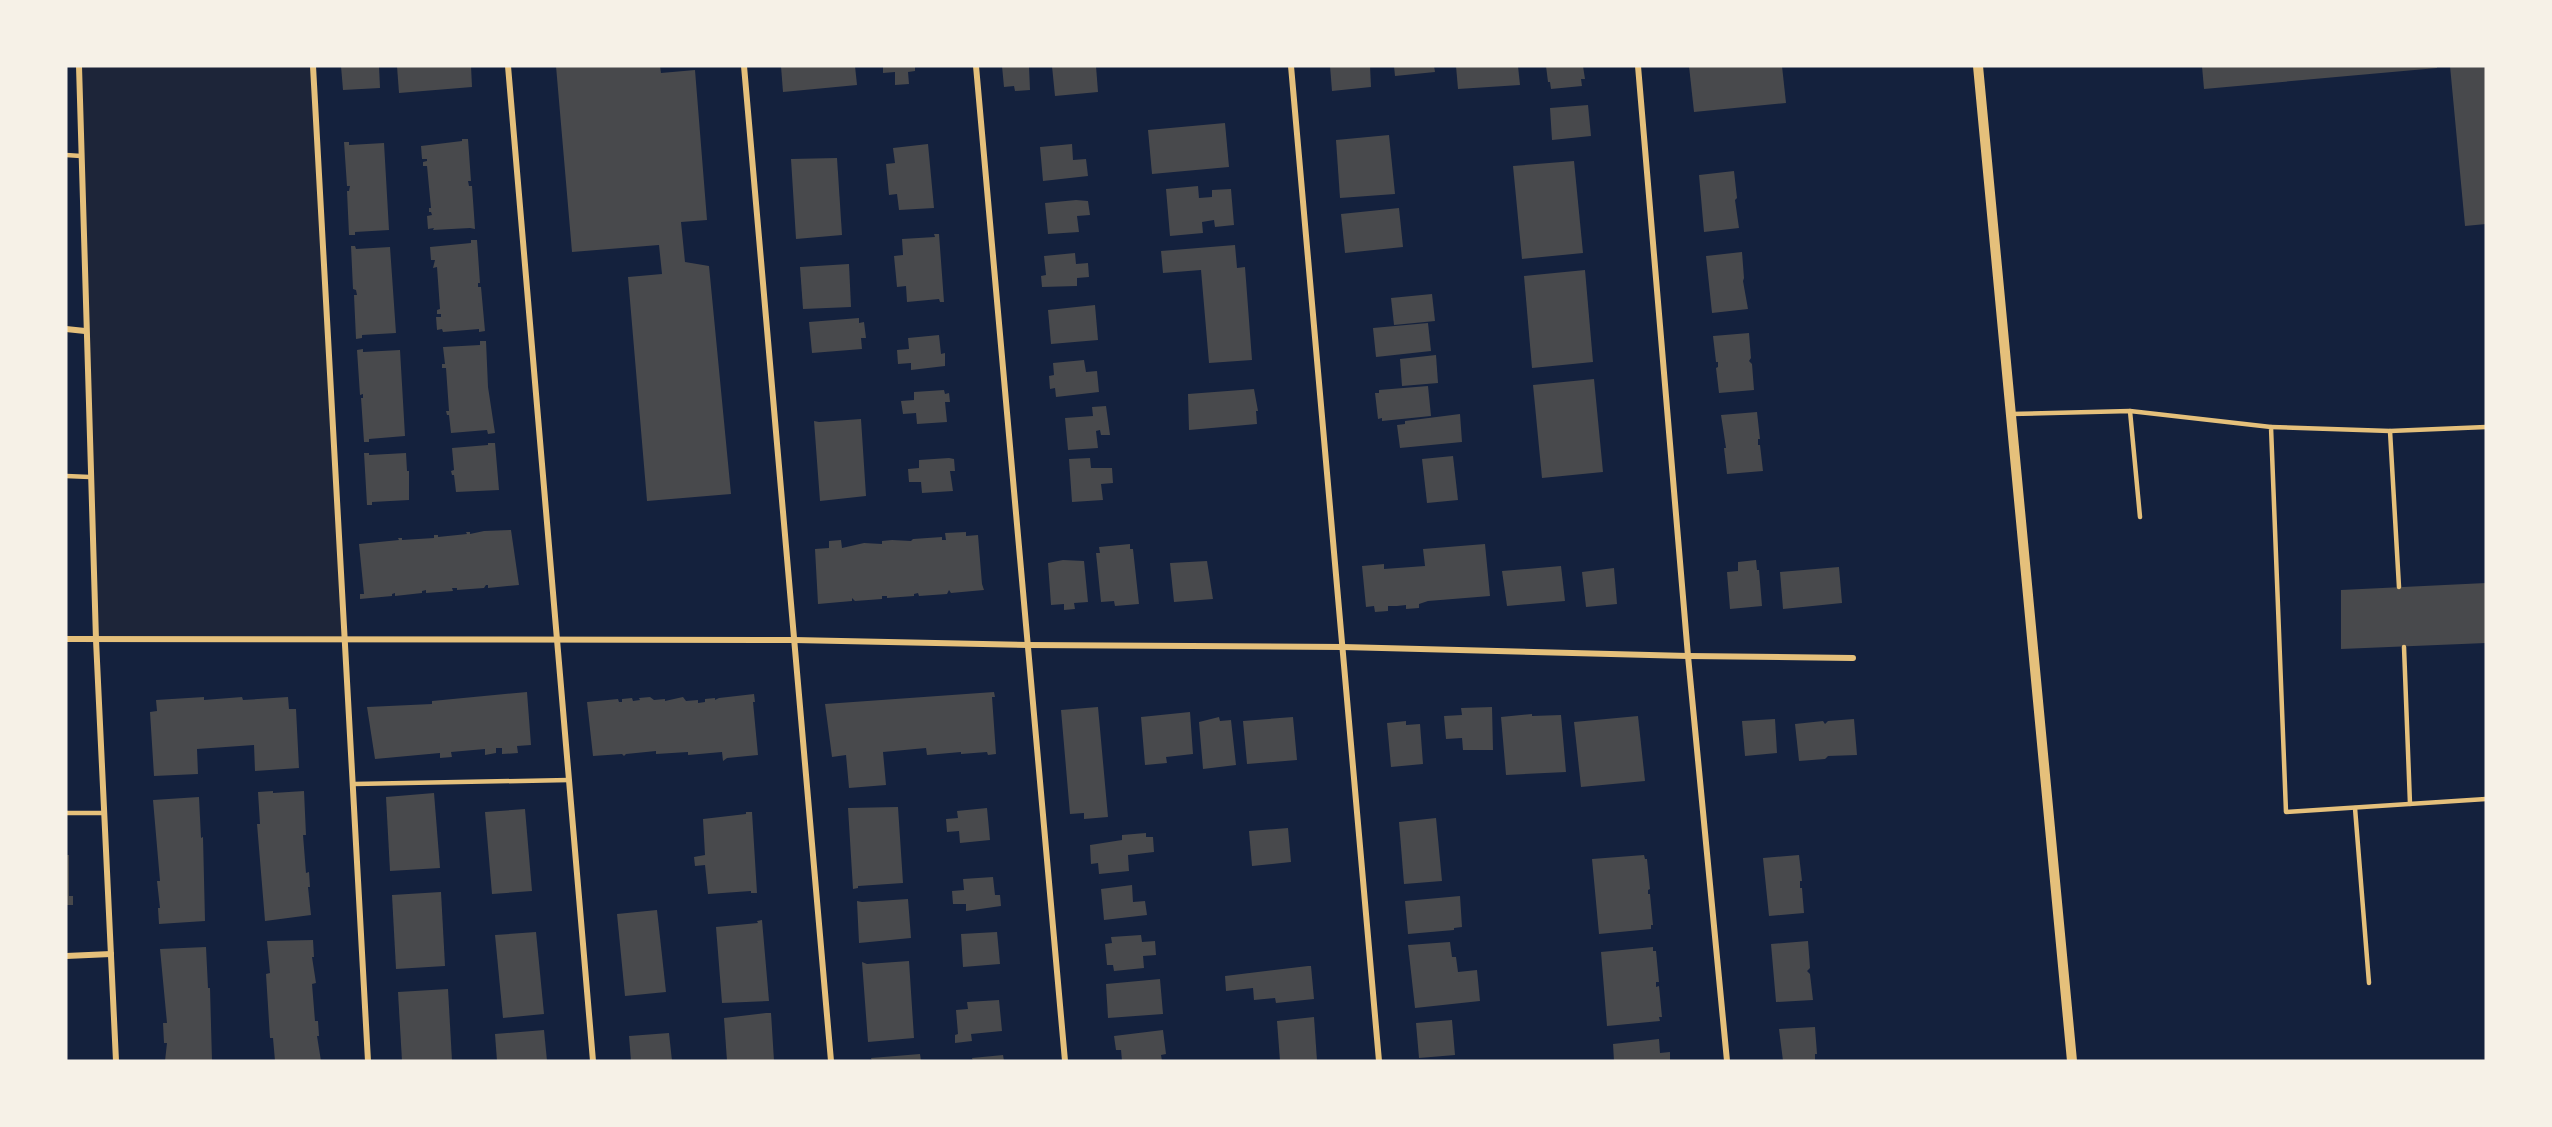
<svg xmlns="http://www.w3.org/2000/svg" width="2552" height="1127" viewBox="0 0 2552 1127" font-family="Ubuntu,sans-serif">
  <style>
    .green { fill: #1d2539 }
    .building { fill: #48494c }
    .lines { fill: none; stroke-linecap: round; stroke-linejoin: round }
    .service { stroke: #e5c07b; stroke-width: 4.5 }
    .minor { stroke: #e5c07b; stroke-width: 6 }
    .tertiary { stroke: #e5c07b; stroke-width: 10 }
  </style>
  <rect width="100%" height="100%" fill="#14213d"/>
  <!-- green -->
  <polygon class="green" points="79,66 313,66 346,640 96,640"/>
  <!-- building -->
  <g class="building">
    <polygon points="341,66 379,66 380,88 343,90"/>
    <polygon points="397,66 471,66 472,87 399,93"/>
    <polygon points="556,66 660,66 661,73 695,70 707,220 681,222 685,262 709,266 731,494 647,501 628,277 662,274 659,245 572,252"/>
    <polygon points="781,66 855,66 857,85 783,92"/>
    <polygon points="883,66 915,66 915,71 908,72 909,84 895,85 895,72 883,73"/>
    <polygon points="1002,66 1029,66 1030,90 1015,91 1014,86 1004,87"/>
    <polygon points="1052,66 1096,66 1098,92 1055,96"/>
    <polygon points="1330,66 1370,66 1371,87 1332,91"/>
    <polygon points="1394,66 1434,66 1435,72 1395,76"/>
    <polygon points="1456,66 1518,66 1520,85 1458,89"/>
    <polygon points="1546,66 1583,66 1585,79 1581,79 1582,86 1551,89 1550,82 1548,82"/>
    <polygon points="1689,66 1782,66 1786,103 1694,112"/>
    <polygon points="2202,66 2437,66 2437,68 2204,89"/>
    <polygon points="2450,66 2486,66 2486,224 2465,226"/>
    <polygon points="1588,105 1591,136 1552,140 1550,108"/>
    <polygon points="1225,123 1229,167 1152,174 1148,130"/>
    <polygon points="1389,135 1395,194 1340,198 1336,140"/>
    <polygon points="462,139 468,139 471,181 468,181 469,186 472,186 475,229 470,228 433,230 434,228 428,229 427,216 432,215 431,212 429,212 429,208 431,208 427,166 423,166 423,162 427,161 427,159 422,159 421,146 462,141"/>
    <polygon points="344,142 349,142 349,145 384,143 389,230 355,232 355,235 349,235 347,191 349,191 350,186 347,186"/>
    <polygon points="928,144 934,208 899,210 897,194 889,195 886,164 895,163 893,148"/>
    <polygon points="1072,144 1073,160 1086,159 1088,176 1043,181 1040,147"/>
    <polygon points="837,158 842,235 796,239 791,159"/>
    <polygon points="1574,161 1583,253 1522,259 1513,166"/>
    <polygon points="1734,171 1737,198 1735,200 1739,228 1704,232 1699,175"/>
    <polygon points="1198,186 1199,198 1212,197 1212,190 1231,189 1234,225 1215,227 1214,220 1202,222 1203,233 1170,236 1166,189"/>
    <polygon points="1076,200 1088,201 1090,215 1077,216 1079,232 1048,234 1045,203"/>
    <polygon points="1399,208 1403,247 1345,253 1341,214"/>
    <polygon points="934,234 939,234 944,302 940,302 939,299 907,302 906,286 897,287 894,256 903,255 902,239 935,237"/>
    <polygon points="471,240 477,240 480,283 478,283 478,287 481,287 485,331 479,332 479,329 443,332 442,329 437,330 436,317 441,317 441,314 437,314 437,310 440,309 437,267 433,268 435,260 431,260 430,247 471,243"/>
    <polygon points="1235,245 1237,268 1245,267 1252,360 1209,363 1201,270 1163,273 1161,251"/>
    <polygon points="351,246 355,246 356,249 390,247 396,333 362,335 362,338 356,339 354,295 357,295 356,290 353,289"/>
    <polygon points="1742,252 1744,278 1743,281 1748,309 1712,313 1706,256"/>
    <polygon points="1075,253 1076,264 1088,263 1089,277 1077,278 1077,286 1042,287 1041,276 1046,275 1044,256"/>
    <polygon points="849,264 851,307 803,309 800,267"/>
    <polygon points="1585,270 1593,362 1532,368 1524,276"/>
    <polygon points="1432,294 1435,321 1394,325 1391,298"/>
    <polygon points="1095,305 1098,340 1051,344 1048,310"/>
    <polygon points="859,318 859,323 864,322 866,338 861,338 862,349 812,353 809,322"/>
    <polygon points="1428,323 1431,351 1376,357 1373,328"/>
    <polygon points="1749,333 1751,358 1749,361 1752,364 1754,390 1719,393 1716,368 1718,367 1718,362 1716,362 1713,336"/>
    <polygon points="939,335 941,354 945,353 945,366 911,370 911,363 898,364 897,350 909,349 908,338"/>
    <polygon points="480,341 486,341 488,387 495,433 488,434 487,430 451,433 449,415 447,415 446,411 449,411 446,368 442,368 442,364 445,364 443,347 480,345"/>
    <polygon points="363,349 363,352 400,350 405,436 369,439 369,442 364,442 361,398 363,398 363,394 360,395 357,350"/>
    <polygon points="1436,355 1438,383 1402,386 1400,359"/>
    <polygon points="1084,360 1086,372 1097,371 1099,392 1056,397 1055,388 1050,389 1049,376 1054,375 1053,363"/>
    <polygon points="1594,379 1603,472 1542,478 1533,385"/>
    <polygon points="1428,386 1431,416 1382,421 1382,418 1378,419 1375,393 1379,393 1379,390"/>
    <polygon points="1254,389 1258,411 1256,411 1257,424 1189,430 1188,394"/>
    <polygon points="944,390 945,394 949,393 950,402 945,402 947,422 917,424 916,413 903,414 901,401 914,400 914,392"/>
    <polygon points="1106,406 1110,435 1101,435 1100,430 1096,431 1098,448 1068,450 1065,418 1093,416 1092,407"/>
    <polygon points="1757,412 1760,439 1758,439 1758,445 1760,445 1763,471 1727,474 1724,448 1726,448 1721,415"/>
    <polygon points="1460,414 1462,442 1400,448 1397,425 1405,424 1405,421"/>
    <polygon points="861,419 866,496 820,501 814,421 819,422"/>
    <polygon points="488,443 495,443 499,490 456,492 454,475 452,475 451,471 454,470 452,448 488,445"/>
    <polygon points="364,453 369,453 369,455 406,453 407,471 409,471 409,500 372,502 372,505 367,505"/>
    <polygon points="1453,456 1458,500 1427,503 1422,459"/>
    <polygon points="949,458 954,459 955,471 950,471 953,491 922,493 921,482 909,482 908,469 919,468 919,460"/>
    <polygon points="1090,458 1091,468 1112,468 1113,483 1101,484 1103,500 1072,502 1069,459"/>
    <polygon points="511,530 519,585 488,588 488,585 486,585 484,588 457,590 457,588 452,588 453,591 426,593 426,590 422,591 422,593 395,596 395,593 392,594 392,596 360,599 360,594 364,594 359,544 399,540 398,538 402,538 402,540 434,538 434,535 438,535 438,537 467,534 466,532 470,532 470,534 484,531"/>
    <polygon points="966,532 966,536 978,535 982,584 984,590 951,593 949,590 947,594 919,596 918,593 914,594 914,596 887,598 887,596 882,596 882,599 855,601 852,598 852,601 818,604 815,549 829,548 829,541 841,540 842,548 864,543 882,544 882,541 892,540 911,541 913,539 942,537 942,540 946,540 945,533"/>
    <polygon points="1130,544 1130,549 1133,549 1139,604 1115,606 1114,601 1101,602 1096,553 1100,553 1099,547"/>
    <polygon points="1485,544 1490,596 1428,601 1419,604 1419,608 1406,609 1406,605 1397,606 1388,606 1388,611 1375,612 1374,606 1366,607 1362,566 1384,564 1384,569 1425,566 1423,549"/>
    <polygon points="1063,560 1084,561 1088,602 1074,603 1075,609 1064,610 1064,604 1051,605 1048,563"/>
    <polygon points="1756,560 1757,570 1759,570 1762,606 1730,609 1727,572 1738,571 1738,562"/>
    <polygon points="1207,561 1213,599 1174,602 1170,563"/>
    <polygon points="1561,566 1565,601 1507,606 1502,571"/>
    <polygon points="1839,567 1842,603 1783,609 1780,572"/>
    <polygon points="1614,568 1617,604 1586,607 1582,572"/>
    <polygon points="2486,583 2486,643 2341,649 2341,590"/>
    <polygon points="527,692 531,745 517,746 518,753 502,754 502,748 496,748 496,753 485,755 485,749 451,752 452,757 440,758 440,753 375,759 367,707 432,704 432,701"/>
    <polygon points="994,692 995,697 992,697 996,754 988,755 987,752 961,754 961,752 927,755 926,748 883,752 886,785 849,788 846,755 832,757 825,704"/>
    <polygon points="754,694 755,702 753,702 758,755 727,758 723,761 722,752 688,755 688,752 656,754 656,751 626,754 624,756 622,754 593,756 587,702 618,699 619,702 622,702 622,699 632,698 633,701 640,700 639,698 650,697 654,700 665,699 665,701 683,697 686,701 698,700 698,703 705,702 705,699 715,698 715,700 719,698"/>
    <polygon points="204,697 204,700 242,697 243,700 288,697 289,709 296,709 299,768 255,771 254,745 197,749 198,774 154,776 150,712 157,711 156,700"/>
    <polygon points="1098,707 1108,817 1084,819 1084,813 1070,814 1061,710"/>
    <polygon points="1492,707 1493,750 1463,750 1462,738 1446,739 1444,716 1462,715 1461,708"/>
    <polygon points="1190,712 1193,754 1166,757 1167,763 1145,765 1141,717"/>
    <polygon points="1532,714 1532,716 1561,715 1566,772 1506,775 1501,717"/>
    <polygon points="1638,716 1645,781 1581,787 1574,722"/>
    <polygon points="1219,717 1220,721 1231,720 1236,765 1203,769 1199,722"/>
    <polygon points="1293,717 1297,760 1247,764 1243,721"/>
    <polygon points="1775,719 1777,753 1745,756 1742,721"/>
    <polygon points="1854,719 1857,755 1828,756 1825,759 1799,761 1795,724 1823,721 1825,724 1828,721"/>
    <polygon points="1406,721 1406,725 1420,724 1423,764 1391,767 1387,723"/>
    <polygon points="273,791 273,793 304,791 306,835 303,835 306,873 309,872 310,887 308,887 311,915 265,921 257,824 260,824 258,792"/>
    <polygon points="434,793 440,868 390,871 386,797"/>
    <polygon points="199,797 201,838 203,837 205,921 159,924 158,908 160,908 157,881 160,881 153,800"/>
    <polygon points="898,807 903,883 858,886 858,888 853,889 848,808"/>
    <polygon points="987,808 990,840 960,843 959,831 947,832 946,819 958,818 957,811"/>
    <polygon points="525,809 532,891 492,894 485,812"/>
    <polygon points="746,812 752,812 757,893 751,893 751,891 708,894 705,865 695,866 694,857 705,855 703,819 746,814"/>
    <polygon points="1436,818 1442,881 1404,884 1399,822"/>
    <polygon points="1288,828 1291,862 1252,866 1249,831"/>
    <polygon points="1146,833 1146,837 1153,837 1154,852 1128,855 1129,871 1099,874 1098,863 1091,864 1090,845 1122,840 1122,835"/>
    <polygon points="66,855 69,855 69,896 73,896 73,905 66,905"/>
    <polygon points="1644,855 1645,859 1647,859 1650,889 1648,890 1648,894 1650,894 1653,925 1651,925 1651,929 1599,934 1592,859"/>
    <polygon points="1799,855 1802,881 1800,881 1800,888 1802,888 1804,913 1769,916 1763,858"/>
    <polygon points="993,877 995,895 1000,895 1001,906 966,911 966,904 953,904 952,891 964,890 963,879"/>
    <polygon points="1132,885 1133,902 1145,901 1147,915 1104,920 1101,889"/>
    <polygon points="441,892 445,966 396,969 392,895"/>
    <polygon points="1460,896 1462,927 1454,928 1454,930 1408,934 1405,901"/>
    <polygon points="908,899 911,938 859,943 857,901 862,902"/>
    <polygon points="657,910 666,992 625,996 617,914"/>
    <polygon points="762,920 769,1001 722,1003 716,927 758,923 757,921"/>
    <polygon points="536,932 544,1014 503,1018 495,935"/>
    <polygon points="997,932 1000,964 963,967 961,934"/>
    <polygon points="1141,935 1142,942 1155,941 1156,955 1143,956 1144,968 1114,971 1113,965 1107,965 1105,944 1112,943 1111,937"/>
    <polygon points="313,940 314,957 312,957 316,983 312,984 315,1021 318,1021 319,1036 317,1036 321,1061 275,1061 273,1038 270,1038 266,974 270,973 267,941"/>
    <polygon points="1808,941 1810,968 1807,971 1810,974 1813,1000 1776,1002 1771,944"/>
    <polygon points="1450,942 1452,957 1456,957 1458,972 1477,970 1480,1001 1415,1008 1408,945"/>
    <polygon points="206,947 208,988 210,988 212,1061 165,1061 167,1043 164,1043 163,1023 167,1023 160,949"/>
    <polygon points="1653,947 1653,951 1656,951 1659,982 1656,982 1656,987 1659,986 1662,1017 1659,1017 1660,1021 1607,1026 1601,952"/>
    <polygon points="909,961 914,1038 868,1042 862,962 867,964"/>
    <polygon points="1308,966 1311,966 1314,999 1276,1003 1275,998 1254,1000 1253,988 1226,991 1225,976"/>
    <polygon points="1160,979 1163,1014 1108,1018 1106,984"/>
    <polygon points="448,989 452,1061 402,1061 398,992"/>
    <polygon points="999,1000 1002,1031 971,1034 972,1041 955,1043 955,1035 958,1034 956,1010 968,1009 967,1002"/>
    <polygon points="766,1013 771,1013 774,1061 727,1061 724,1018"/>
    <polygon points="1314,1017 1317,1061 1280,1061 1277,1021"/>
    <polygon points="1452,1020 1455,1055 1419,1058 1416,1023"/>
    <polygon points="1815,1027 1817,1054 1815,1054 1815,1061 1783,1061 1779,1029"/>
    <polygon points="544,1030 547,1061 497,1061 495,1034"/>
    <polygon points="1163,1030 1166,1054 1161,1055 1162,1061 1122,1061 1121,1050 1116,1050 1114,1036"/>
    <polygon points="669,1033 672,1061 631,1061 629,1036"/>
    <polygon points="1659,1039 1660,1053 1670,1052 1670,1061 1614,1061 1613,1044"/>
    <polygon points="920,1054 921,1061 872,1061 871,1058"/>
    <polygon points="1003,1055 1004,1061 973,1061 972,1058"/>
  </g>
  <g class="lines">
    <!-- service -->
    <g class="service">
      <polyline points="66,155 81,156"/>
      <polyline points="2130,411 2271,427 2286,812 2486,799"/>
      <polyline points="2011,414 2130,411 2140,517"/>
      <polyline points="2271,427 2390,431 2486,427"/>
      <polyline points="2390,431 2399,587"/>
      <polyline points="66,476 90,477"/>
      <polyline points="2404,647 2410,804"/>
      <polyline points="354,784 569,780"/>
      <polyline points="2355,808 2369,983"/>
      <polyline points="66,813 104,813"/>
    </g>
    <!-- minor -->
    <g class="minor">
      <polyline points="79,66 96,640 116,1061"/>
      <polyline points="313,66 368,1061"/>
      <polyline points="508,66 593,1061"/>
      <polyline points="744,66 831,1061"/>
      <polyline points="976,66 1065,1061"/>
      <polyline points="1291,66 1379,1061"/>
      <polyline points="1638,66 1688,656 1727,1061"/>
      <polyline points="66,329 85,331"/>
      <polyline points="66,639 794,640 1028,645 1343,647 1688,656 1853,658"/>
      <polyline points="66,956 111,954"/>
    </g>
    <!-- tertiary -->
    <polyline class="tertiary" points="1978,66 2072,1061"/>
  </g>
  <!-- border -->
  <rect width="2552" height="1127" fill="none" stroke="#f6f1e7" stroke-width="135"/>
</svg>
